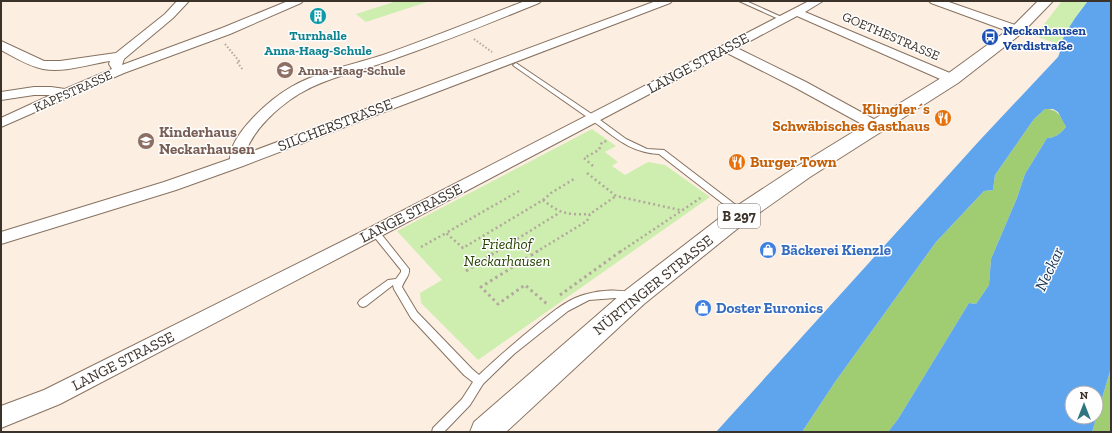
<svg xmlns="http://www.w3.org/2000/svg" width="1112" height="433" viewBox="0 0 1112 433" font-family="'Zilla Slab',serif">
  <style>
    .green { fill: #cdeeaf }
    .forest { fill: #a0cc72 }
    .water { fill: #5ea5ed; fill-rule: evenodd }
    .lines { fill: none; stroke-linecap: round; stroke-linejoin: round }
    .lane-casing { stroke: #877260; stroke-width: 2 }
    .street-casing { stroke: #877260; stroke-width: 2 }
    .primary-casing { stroke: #877260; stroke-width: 2 }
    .path-far2 { stroke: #b4a79d; stroke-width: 2; stroke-dasharray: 1.5 2; stroke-linecap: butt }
    .path-far1 { stroke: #b4a79d; stroke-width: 2.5; stroke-dasharray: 2 3; stroke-linecap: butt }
    .path { stroke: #b4a79d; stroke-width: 3; stroke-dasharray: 2.5 3.5; stroke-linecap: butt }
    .lane { fill: #fff; fill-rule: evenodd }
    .street { fill: #fff; fill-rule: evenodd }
    .primary { fill: #fff; fill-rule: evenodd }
    .labels { text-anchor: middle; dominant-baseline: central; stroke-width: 3; stroke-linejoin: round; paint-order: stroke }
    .far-transit-label { font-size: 13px; font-weight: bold; fill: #164399; stroke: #fefefe; text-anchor: start }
    .far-culture-label { font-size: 13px; font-weight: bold; fill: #0d838f; stroke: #fefefe }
    .far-street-label { font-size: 13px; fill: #3b322a; stroke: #fefefe }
    .far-education-label { font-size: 13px; font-weight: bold; fill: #785e54; stroke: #fefefe; text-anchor: start }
    .shield { fill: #fefefe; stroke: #766f6a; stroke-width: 1 }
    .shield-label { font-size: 14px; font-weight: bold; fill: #3b322a }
    .street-label { font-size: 15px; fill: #3b322a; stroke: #fefefe }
    .food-label { font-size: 15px; font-weight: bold; fill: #c56008; stroke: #fefefe; text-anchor: end }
    .education-label { font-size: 15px; font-weight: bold; fill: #785e54; stroke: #fefefe; text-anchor: start }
    .park-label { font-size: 15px; font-style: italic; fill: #274200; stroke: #fefefe }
    .shop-label { font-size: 15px; font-weight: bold; fill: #366cbe; stroke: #fefefe; text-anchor: start }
    .water-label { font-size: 16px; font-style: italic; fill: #14324f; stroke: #fefefe }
  </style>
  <rect width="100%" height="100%" fill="#fdeee2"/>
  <!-- green -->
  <g class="green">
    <polygon points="397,1 430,1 366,22 356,14"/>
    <polygon points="1062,1 1088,1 1079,12 1061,45 1035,36"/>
    <polygon points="592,129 616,146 605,152 618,162 612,166 625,175 648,162 665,165 710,197 478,360 421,303 420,293 442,280 397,231"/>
  </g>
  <!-- forest -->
  <g class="forest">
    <path d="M1045,109C1058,109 1061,116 1066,127C1060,134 1055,138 1047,138L1025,174L1017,198L991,259L989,285L976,304L969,303L898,419L888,432H802L835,382L936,242L984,191L993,190L995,175L1034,119Z"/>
    <polygon points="1111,368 1111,432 1092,432"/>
  </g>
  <!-- water -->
  <path class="water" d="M1088,1H1111V368L1092,432H888L898,419L969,303L976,304L989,285L991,259L1017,198L1025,174L1047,138C1055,138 1060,134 1066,127L1058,112L1053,109H1045L1034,119L995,175L993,190L984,191L936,242L835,382L802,432H716L980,140L1058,57C1060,53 1060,50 1061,45C1064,32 1080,11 1088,1ZM1072,393H1096V417H1072Z"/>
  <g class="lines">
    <!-- lane casing -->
    <g class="lane-casing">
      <g id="lane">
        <polygon points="739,1 746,1 786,19 781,20"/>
        <path d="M516,63L596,117L626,139L647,149L664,150L745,212L746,214L745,216H739L659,154C626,152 613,134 587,117C563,100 538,83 514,66L513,65Z"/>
        <path d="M375,229L378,230L409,269C410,276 404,280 402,287L417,312L472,369L479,375C499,356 519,339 540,322C554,311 569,298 587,294C601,290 619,289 633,293L635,296L633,299L630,300L615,298L589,300L568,311L514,354L483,384L470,405L444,432H432L433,428L462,399L473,382L464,375L411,318L394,289L393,285L366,306L363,307L360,306L358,303L360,300L388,280L396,279L401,272V270L372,234L371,232Z"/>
      </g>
    </g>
    <!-- street casing -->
    <g class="street-casing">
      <g id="street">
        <path d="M177,1H189L173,18L124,59L122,65L222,28L288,1H303L301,3L230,34L124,73L1,127V118L51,95H34L1,100V92L34,87H51L65,89L112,69L109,64L110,61C89,64 65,73 43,69C28,66 14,57 1,50V41L44,61H60L116,53L165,14Z"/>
        <path d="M525,1H541L539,3C490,23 441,43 391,60C361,71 327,77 299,94C278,107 253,129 245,154L656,1H672L670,3L243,166L176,190L1,244V232L164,182L230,159C230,134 270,99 291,87C319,71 352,65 383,55C431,38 478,19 525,1Z"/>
        <polygon points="809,1 823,1 805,12 957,76 959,79 957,82 947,82 797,16 737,48 806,82 881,123 883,126 881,129 876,130 871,129 796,88 727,53 381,236 60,404 1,428 1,406 44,390 369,228"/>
        <polygon points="929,1 946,1 1021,27 1023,30 1021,33 1013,33 931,3"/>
      </g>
    </g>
    <!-- primary casing -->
    <g class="primary-casing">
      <polygon id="primary" points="1038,1 1053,1 1022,33 958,83 810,177 742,225 644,304 506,432 470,432 474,422 626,290 726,213 796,167 946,75 1012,27"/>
    </g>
    <!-- path-far2 -->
    <g class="path-far2">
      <polyline points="474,39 492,52"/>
      <polyline points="225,44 239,61 237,62 243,70"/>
    </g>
    <!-- path-far1 -->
    <g class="path-far1">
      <polyline points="593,166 584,158 599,150 602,142 607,141"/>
      <polyline points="587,173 616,196 680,210"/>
      <path d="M519,191L446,233L463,248L543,200C560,214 568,215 590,214"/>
      <polyline points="543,200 551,193 574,179"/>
      <polyline points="421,247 446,233"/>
      <polyline points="496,252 559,213"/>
      <polyline points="536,252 587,221 590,214 616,196"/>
      <polyline points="620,252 702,197"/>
    </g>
    <!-- path -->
    <g class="path">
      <polyline points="538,251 481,287 498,304 525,285 547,304"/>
      <polyline points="466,271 497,251"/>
      <polyline points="560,295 621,251"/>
    </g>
    <!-- lane -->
    <use href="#lane" class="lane"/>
    <!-- street -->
    <use href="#street" class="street"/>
    <!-- primary -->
    <use href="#primary" class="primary"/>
  </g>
  <!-- icons -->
  <defs>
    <g id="building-disc" transform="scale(0.9)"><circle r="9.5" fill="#0f9aa8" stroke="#fefefe"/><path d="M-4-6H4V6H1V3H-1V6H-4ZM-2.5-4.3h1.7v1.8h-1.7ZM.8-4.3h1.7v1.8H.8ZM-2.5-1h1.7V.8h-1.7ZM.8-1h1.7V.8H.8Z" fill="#fff"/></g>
    <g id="bus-disc" transform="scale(0.9)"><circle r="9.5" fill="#1a4fb4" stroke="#fefefe"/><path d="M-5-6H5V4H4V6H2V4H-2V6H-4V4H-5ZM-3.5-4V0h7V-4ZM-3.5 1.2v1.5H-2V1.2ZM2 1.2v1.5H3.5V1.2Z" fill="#fff"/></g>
    <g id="school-disc" transform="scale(0.9)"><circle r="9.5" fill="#8d6e63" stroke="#fefefe"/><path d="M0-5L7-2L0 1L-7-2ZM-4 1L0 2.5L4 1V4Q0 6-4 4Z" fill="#fff"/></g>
    <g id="restaurant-disc" transform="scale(0.9)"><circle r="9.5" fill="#e8710a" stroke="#fefefe"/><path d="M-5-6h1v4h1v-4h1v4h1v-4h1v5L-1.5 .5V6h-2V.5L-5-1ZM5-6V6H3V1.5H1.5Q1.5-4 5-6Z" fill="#fff"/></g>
    <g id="shop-disc" transform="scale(0.9)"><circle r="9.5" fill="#3f7fe0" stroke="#fefefe"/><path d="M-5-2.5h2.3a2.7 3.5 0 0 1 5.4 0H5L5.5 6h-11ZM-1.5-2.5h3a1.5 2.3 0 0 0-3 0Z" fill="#fff"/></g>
  </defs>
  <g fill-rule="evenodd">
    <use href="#building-disc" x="318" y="16"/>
    <use href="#bus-disc" x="990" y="37"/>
    <use href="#school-disc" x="285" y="70"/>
    <use href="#restaurant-disc" x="943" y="118"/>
    <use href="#school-disc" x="146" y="141"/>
    <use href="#restaurant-disc" x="737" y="162"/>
    <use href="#shop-disc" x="768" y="250"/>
    <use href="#shop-disc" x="703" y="308"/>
  </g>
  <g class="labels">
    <!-- far-transit labels -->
    <g class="far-transit-label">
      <text x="1003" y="30">Neckarhausen<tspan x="1003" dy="15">Verdistraße</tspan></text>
    </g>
    <!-- far-culture labels -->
    <g class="far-culture-label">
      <text x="318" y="35">Turnhalle<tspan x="318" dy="15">Anna-Haag-Schule</tspan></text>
    </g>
    <!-- far-street labels -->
    <g class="far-street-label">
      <text transform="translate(891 36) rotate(23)">GOETHESTRASSE</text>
      <text transform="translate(73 91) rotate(-24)">KAPFSTRASSE</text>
    </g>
    <!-- far-education labels -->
    <g class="far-education-label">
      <text x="298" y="70">Anna-Haag-Schule</text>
    </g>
    <!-- shield labels -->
    <rect class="shield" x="718" y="204" width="42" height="24" rx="3"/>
    <g class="shield-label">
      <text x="739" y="216">B 297</text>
    </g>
    <!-- street labels -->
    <g class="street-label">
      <text transform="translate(698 63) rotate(-28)">LANGE STRASSE</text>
      <text transform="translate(335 125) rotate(-21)">SILCHERSTRASSE</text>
      <text transform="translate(411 213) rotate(-27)">LANGE STRASSE</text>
      <text transform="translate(653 285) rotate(-39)">NÜRTINGER STRASSE</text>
      <text transform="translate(123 361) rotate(-27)">LANGE STRASSE</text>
    </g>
    <!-- food labels -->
    <g class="food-label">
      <text x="930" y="109">Klingler´s<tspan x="930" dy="17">Schwäbisches Gasthaus</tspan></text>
      <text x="750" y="162" text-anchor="start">Burger Town</text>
    </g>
    <!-- education labels -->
    <g class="education-label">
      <text x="159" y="132">Kinderhaus<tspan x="159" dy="17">Neckarhausen</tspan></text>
    </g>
    <!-- park labels -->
    <g class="park-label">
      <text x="507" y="244">Friedhof<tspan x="507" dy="17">Neckarhausen</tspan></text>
    </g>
    <!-- shop labels -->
    <g class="shop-label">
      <text x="781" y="250">Bäckerei Kienzle</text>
      <text x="716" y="308">Doster Euronics</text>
    </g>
    <!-- water labels -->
    <g class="water-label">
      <text transform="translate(1049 269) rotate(-65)">Neckar</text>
    </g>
  </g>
  <!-- border -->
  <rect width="1112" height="433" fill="none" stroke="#3b322a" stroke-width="4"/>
  <!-- north arrow -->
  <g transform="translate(1084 405)"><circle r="19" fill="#fefefe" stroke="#b0aca9"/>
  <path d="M0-3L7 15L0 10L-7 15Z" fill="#307682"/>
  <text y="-6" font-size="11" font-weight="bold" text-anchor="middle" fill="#3b322a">N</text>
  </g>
</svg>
